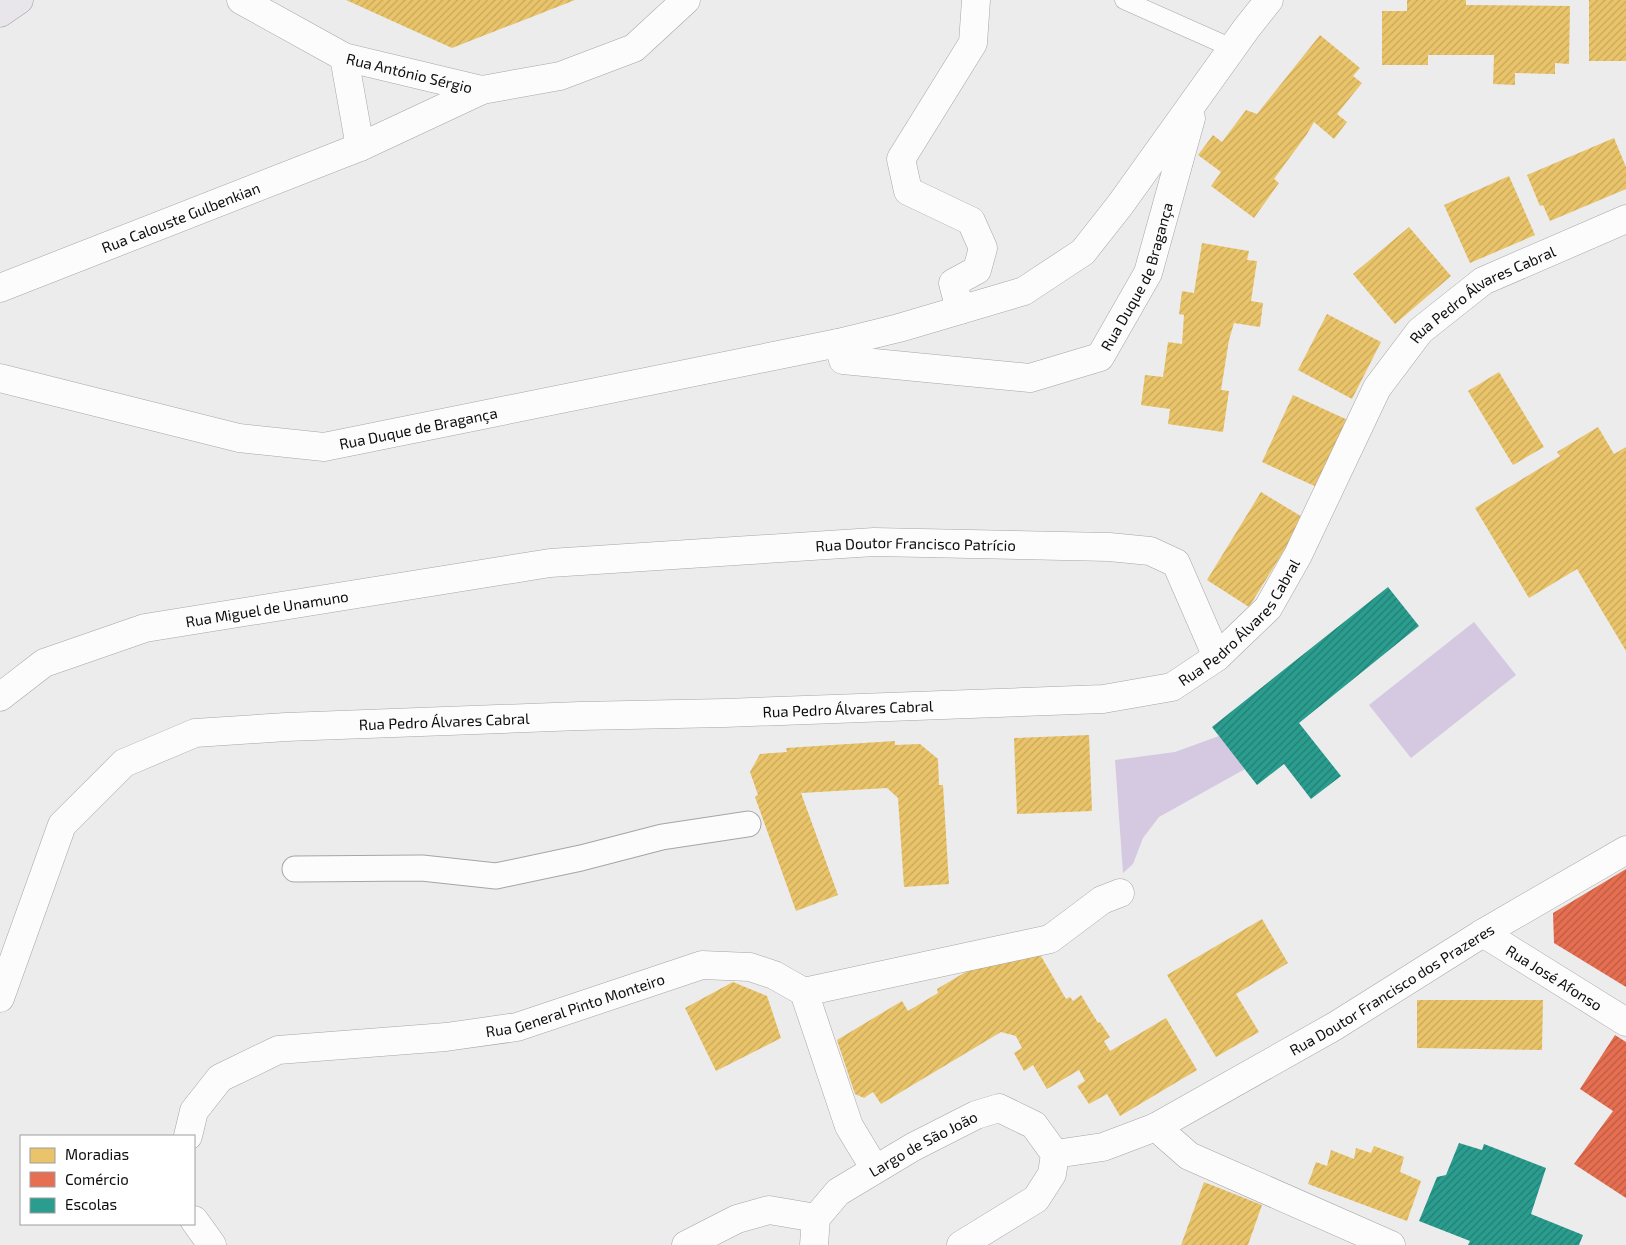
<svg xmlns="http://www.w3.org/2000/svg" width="1626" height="1245" viewBox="0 0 1626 1245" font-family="'Exo 2',sans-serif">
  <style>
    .green { fill: #d5c9e1 }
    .homes { fill: url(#homes-hatch) }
    .shops { fill: url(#shops-hatch) }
    .schools { fill: url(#schools-hatch) }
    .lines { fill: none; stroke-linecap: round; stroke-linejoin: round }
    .service-casing { stroke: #a6a5a6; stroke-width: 19 }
    .pedestrian-casing { stroke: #a6a5a6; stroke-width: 27 }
    .minor-casing { stroke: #a6a5a6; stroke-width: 29 }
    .tertiary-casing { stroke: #a6a5a6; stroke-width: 29 }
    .primary-casing { stroke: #a6a1aa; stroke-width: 29 }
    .service { stroke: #fcfcfc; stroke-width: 18 }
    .pedestrian { stroke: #fcfcfc; stroke-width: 25 }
    .minor { stroke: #fcfcfc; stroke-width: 28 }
    .tertiary { stroke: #fcfcfc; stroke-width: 28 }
    .primary { stroke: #e9e6eb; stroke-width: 28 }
    .labels { text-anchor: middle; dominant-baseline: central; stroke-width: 5; stroke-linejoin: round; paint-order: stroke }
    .street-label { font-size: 15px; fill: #0d0c0e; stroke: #fff }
  </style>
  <defs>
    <pattern id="homes-hatch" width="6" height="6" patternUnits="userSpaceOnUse" patternTransform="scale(1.25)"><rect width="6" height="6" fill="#e9c46a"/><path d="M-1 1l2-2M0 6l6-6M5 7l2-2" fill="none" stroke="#c7a75b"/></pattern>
    <pattern id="shops-hatch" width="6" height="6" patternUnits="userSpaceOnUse" patternTransform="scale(1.25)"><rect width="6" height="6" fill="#e76f51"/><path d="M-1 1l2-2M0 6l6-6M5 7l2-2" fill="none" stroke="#ba5a42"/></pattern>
    <pattern id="schools-hatch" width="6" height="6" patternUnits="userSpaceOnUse" patternTransform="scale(1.25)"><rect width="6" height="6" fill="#2a9d8f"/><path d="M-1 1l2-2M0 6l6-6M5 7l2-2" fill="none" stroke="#227e73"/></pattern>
  </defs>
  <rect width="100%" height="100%" fill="#ececed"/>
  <!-- green -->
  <g class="green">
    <polygon points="1474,622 1516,675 1411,758 1369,705"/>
    <polygon points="1219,736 1245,769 1159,817 1143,838 1133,864 1123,873 1115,760 1175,752"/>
  </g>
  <!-- homes -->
  <g class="homes">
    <polygon points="346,0 575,0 452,48"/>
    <polygon points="1407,0 1466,0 1466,5 1570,6 1569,64 1555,63 1555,74 1515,73 1515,85 1493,84 1494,55 1428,55 1428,65 1382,65 1382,11 1407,11"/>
    <rect x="1589" y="0" width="37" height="61"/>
    <polygon points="1320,35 1360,68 1353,76 1362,83 1337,114 1347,122 1334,139 1314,122 1307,134 1274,179 1279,183 1254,218 1211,186 1221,172 1198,155 1213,135 1222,142 1246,110 1257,114"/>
    <polygon points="1614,138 1626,167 1626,189 1550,221 1543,205 1540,206 1527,175"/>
    <polygon points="1509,176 1535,235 1470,263 1444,205"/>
    <polygon points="1409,227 1451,276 1395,324 1353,274"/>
    <polygon points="1202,243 1249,251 1247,260 1257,261 1251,301 1263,303 1260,327 1234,323 1229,340 1221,390 1229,391 1223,432 1168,424 1170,409 1141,405 1145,375 1163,377 1168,342 1182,344 1184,315 1179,314 1182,291 1194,293"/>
    <polygon points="1327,314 1381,342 1352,399 1298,370"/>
    <polygon points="1499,372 1544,447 1513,465 1468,391"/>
    <polygon points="1293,395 1350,421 1319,488 1262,462"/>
    <polygon points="1598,427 1614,454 1626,447 1626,651 1577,569 1529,598 1475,508 1560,456 1557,452"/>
    <polygon points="1261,492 1304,518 1249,607 1207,580"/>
    <polygon points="1089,735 1092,811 1017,814 1014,738"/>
    <polygon points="895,741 895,745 920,744 938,759 939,785 943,785 949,884 904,887 898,798 887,788 801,793 838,895 796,911 755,797 758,795 750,772 760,754 787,752 786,748"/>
    <polygon points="1262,919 1288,963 1236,994 1259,1032 1216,1057 1167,975"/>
    <polygon points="1035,946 1066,999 1070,997 1073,1001 1081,995 1098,1023 1100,1022 1110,1037 1104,1041 1110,1051 1166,1018 1197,1070 1120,1116 1107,1094 1089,1104 1077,1086 1085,1081 1079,1070 1047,1089 1033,1065 1024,1071 1014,1053 1022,1048 1016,1036 1001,1032 881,1104 873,1092 864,1098 855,1094 837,1040 902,1001 908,1011 938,993 937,989 986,960"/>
    <polygon points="733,982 767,996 781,1038 716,1071 685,1008"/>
    <polygon points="1417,1000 1543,1000 1542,1050 1417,1048"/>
    <polygon points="1374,1146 1404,1157 1400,1172 1421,1181 1407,1221 1308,1184 1316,1162 1327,1166 1331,1150 1354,1159 1356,1148 1371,1153"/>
    <polygon points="1204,1182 1262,1205 1248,1245 1181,1245"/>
  </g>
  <!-- shops -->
  <g class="shops">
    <polygon points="1626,869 1626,987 1554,943 1553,913"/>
    <polygon points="1615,1035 1626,1042 1626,1198 1574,1164 1613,1111 1580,1089"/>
  </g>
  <!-- schools -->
  <g class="schools">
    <polygon points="1388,587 1419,626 1299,723 1341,776 1311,799 1284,764 1257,785 1212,727"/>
    <polygon points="1459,1143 1482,1150 1484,1144 1546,1168 1531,1214 1583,1235 1579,1245 1468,1245 1470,1241 1419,1221 1437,1177 1446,1175"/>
  </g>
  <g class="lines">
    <!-- service casing -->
    <g class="service-casing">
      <polyline id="service" points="1124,0 1232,48"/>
    </g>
    <!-- pedestrian casing -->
    <g class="pedestrian-casing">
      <polyline id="pedestrian" points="295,869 422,868 496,876 581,858 662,837 748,824"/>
    </g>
    <!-- minor casing -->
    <g class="minor-casing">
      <g id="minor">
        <polyline points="344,57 360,147"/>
        <path id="s1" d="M0,288L360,147L482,90"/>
        <polyline points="960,310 953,283 977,270 983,248 971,221 908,191 901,159 973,43 976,0"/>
        <path id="s2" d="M838,343L843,360L1030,378L1100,357L1148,273L1191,118"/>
        <path id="s3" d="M0,378L239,438L324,447L838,343L899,328L1024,291L1083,252L1120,205L1246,29L1269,0"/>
        <path id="s4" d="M0,697L44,663L145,628L550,563L874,542L1109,547L1150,551L1176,563L1217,657"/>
        <path id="s5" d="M1483,933L1626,1022"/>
        <polyline points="804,992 1050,939 1102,900 1120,893"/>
        <path id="s6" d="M0,998L62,825L124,763L195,733L286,727L580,716L725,713L1103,699L1172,687L1217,657L1268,608L1298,555L1377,388L1420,331L1483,281L1626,219"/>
        <polyline points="1156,1127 1189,1156 1391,1245"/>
        <path id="s7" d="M188,1136L194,1111L220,1078L278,1050L446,1037L517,1027L702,965L750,967L774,975L804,992L849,1126L875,1169"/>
        <path id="s8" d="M1055,1154L1103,1147L1156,1127L1335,1026L1483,933L1626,850"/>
        <polyline points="194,1220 212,1245"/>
        <polyline points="686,1245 737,1219 769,1210 816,1218"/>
        <path id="s9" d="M814,1245L816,1218L838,1192L913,1147L976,1115L999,1108L1034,1125L1055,1154L1052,1174L1036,1199L961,1245"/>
      </g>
    </g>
    <!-- tertiary casing -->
    <g class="tertiary-casing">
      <g id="tertiary">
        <path id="s10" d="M241,0L344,57L482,90L560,76L634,48L686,0"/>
      </g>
    </g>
    <!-- primary casing -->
    <g class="primary-casing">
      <polyline id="primary" points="0,13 19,0"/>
    </g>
    <!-- service -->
    <use href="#service" class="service"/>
    <!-- pedestrian -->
    <use href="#pedestrian" class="pedestrian"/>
    <!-- minor -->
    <use href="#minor" class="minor"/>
    <!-- tertiary -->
    <use href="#tertiary" class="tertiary"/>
    <!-- primary -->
    <use href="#primary" class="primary"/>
  </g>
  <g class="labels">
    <!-- street labels -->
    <g class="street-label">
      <text stroke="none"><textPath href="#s10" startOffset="185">Rua António Sérgio</textPath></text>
      <text stroke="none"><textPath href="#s1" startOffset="194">Rua Calouste Gulbenkian</textPath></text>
      <text stroke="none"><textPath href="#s2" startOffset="368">Rua Duque de Bragança</textPath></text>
      <text stroke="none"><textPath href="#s6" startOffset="1842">Rua Pedro Álvares Cabral</textPath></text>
      <text stroke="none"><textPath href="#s3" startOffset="428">Rua Duque de Bragança</textPath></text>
      <text stroke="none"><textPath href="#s4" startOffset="939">Rua Doutor Francisco Patrício</textPath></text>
      <text stroke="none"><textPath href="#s4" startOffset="286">Rua Miguel de Unamuno</textPath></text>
      <text stroke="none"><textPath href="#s6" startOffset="1422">Rua Pedro Álvares Cabral</textPath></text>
      <text stroke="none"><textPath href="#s6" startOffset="1002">Rua Pedro Álvares Cabral</textPath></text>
      <text stroke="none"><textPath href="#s6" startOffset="598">Rua Pedro Álvares Cabral</textPath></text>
      <text stroke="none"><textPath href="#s5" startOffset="84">Rua José Afonso</textPath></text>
      <text stroke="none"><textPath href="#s8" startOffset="378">Rua Doutor Francisco dos Prazeres</textPath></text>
      <text stroke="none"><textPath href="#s7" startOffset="434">Rua General Pinto Monteiro</textPath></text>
      <text stroke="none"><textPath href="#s9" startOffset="159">Largo de São João</textPath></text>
    </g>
  </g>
  <!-- legend -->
  <rect x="20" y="1135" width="175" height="90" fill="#ffffff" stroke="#9e9e9f"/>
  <rect x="30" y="1148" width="25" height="15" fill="#e9c46a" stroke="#9e9e9f"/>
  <text x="65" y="1160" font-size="15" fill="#0d0c0e">Moradias</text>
  <rect x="30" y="1172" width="25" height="15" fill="#e76f51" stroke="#9e9e9f"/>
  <text x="65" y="1185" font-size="15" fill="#0d0c0e">Comércio</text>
  <rect x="30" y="1198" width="25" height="15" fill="#2a9d8f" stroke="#9e9e9f"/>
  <text x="65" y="1210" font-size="15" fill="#0d0c0e">Escolas</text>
</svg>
